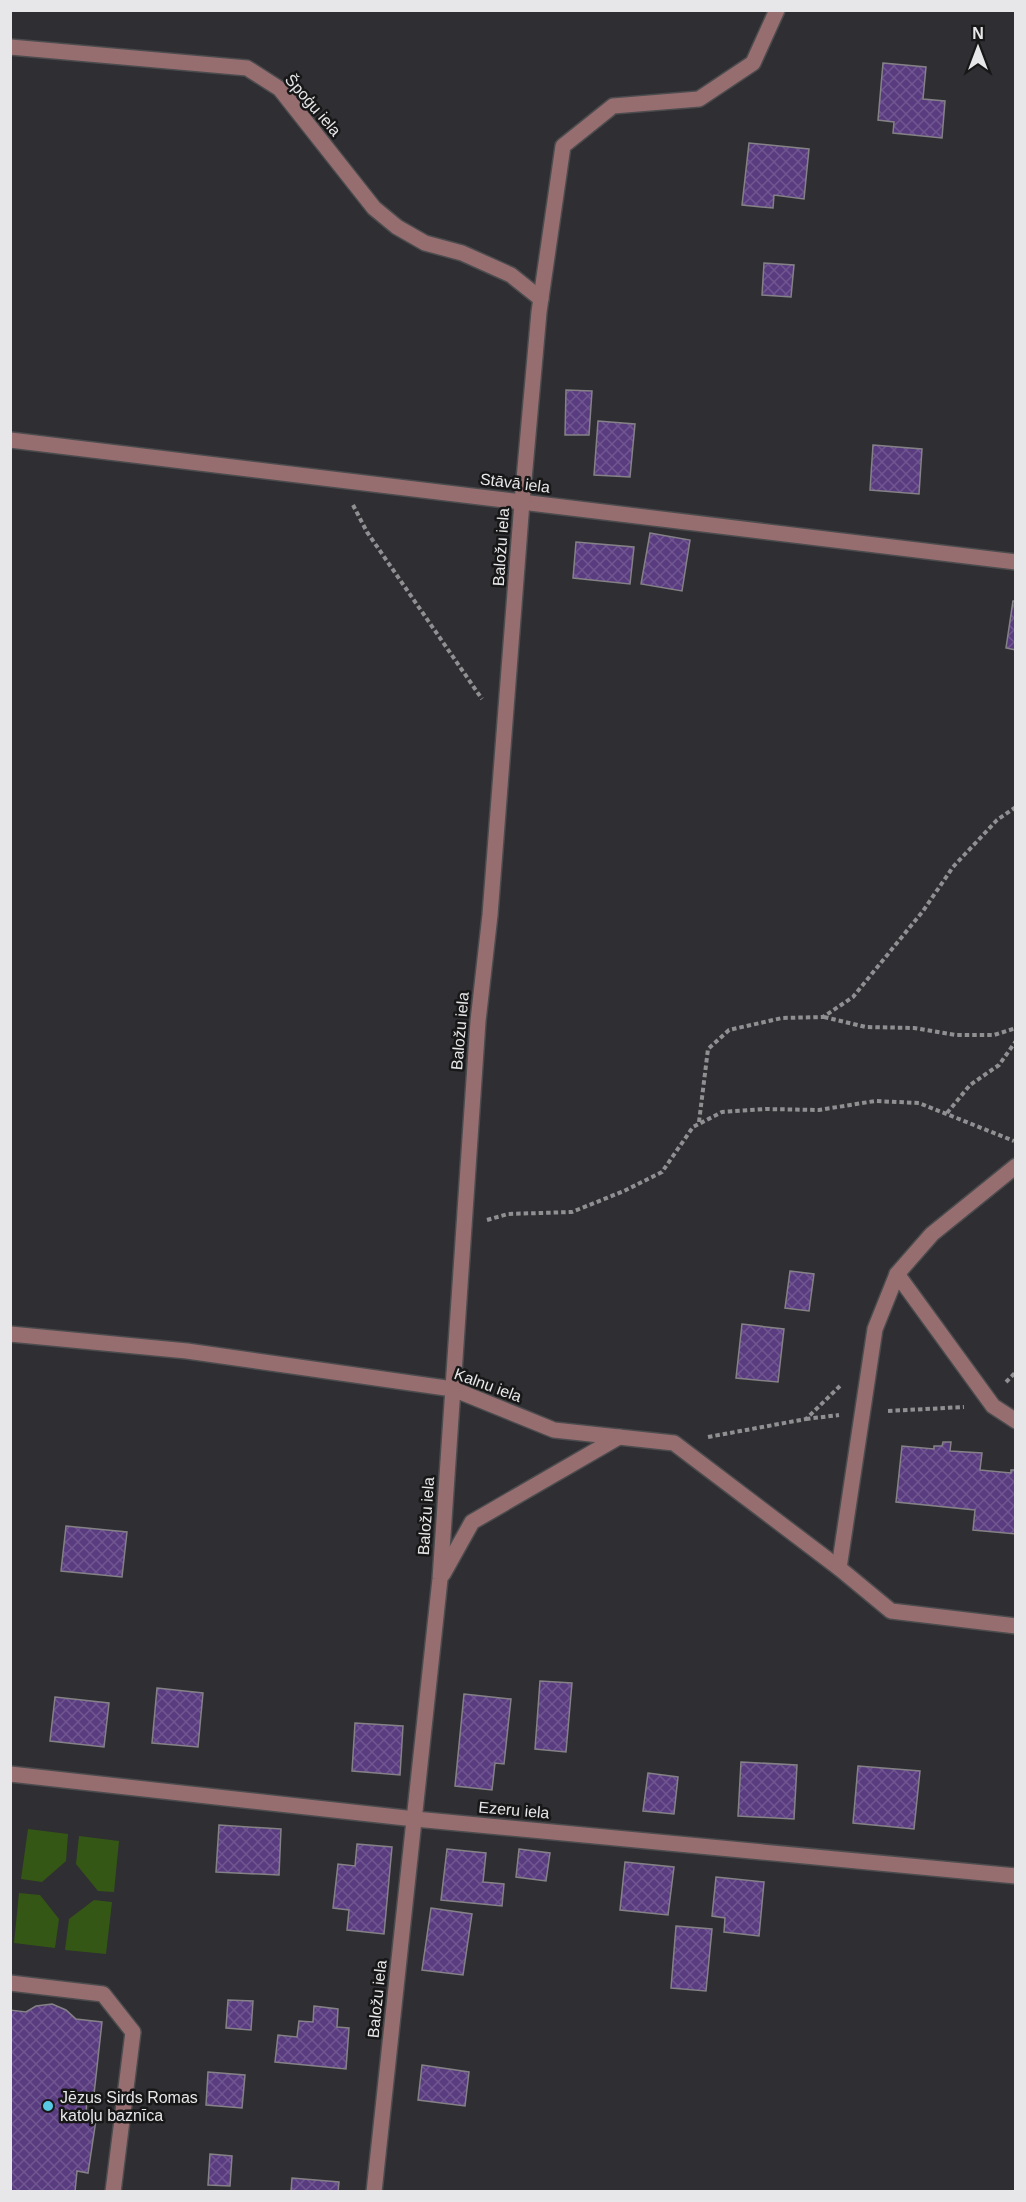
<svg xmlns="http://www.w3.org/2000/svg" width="1026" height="2202" viewBox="0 0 1026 2202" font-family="Arial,sans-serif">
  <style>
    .green { fill: #355715 }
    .building { fill: url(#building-cross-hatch); stroke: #848286; stroke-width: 1.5 }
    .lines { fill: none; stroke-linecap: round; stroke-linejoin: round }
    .minor-casing { stroke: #4c4c4f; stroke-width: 18 }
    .path { stroke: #908f92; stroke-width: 4; stroke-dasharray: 4.5 3; stroke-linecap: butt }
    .minor { stroke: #966e70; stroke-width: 15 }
    .poi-dot { fill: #59c8e4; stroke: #171718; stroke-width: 2 }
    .labels { text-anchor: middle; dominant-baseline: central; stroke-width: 5; stroke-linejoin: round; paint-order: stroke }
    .street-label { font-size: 16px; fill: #e7e7e9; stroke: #171718 }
    .poi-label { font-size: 16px; fill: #e7e7e9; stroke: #171718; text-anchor: start }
  </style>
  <defs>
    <pattern id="building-cross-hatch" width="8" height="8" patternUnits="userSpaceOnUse" patternTransform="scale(1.5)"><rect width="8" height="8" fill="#593b7f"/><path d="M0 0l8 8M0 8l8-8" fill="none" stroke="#715791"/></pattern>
  </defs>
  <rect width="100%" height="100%" fill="#2f2e32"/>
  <!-- green -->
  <g class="green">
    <polygon points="28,1829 68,1834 66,1861 42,1882 21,1879"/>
    <polygon points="79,1836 119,1841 114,1892 98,1891 76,1864"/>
    <polygon points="19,1893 40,1895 59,1919 55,1948 14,1943"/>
    <polygon points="94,1900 112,1902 106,1954 65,1950 69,1919"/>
  </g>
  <!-- building -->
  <g class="building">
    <polygon points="883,63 926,67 923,99 945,101 942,138 893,133 894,122 878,120"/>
    <polygon points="749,143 809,149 804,199 774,195 773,208 742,205"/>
    <polygon points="764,263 794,265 791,297 762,295"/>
    <polygon points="566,390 592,391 589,435 565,435"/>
    <polygon points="598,421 635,424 630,477 594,475"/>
    <polygon points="873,445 922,449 919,494 870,490"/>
    <polygon points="650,533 690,540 682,591 641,584"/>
    <polygon points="576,542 634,547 630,584 573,578"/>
    <polygon points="1013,601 1016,601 1016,650 1006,648"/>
    <polygon points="790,1271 814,1274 809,1311 785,1308"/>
    <polygon points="742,1324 784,1329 778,1382 736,1378"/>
    <polygon points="943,1442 951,1442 950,1451 982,1453 980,1470 1011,1473 1011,1470 1016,1470 1016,1534 973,1530 975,1510 896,1502 902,1446 934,1449 934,1446 942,1446"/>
    <polygon points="66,1526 127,1532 122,1577 61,1571"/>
    <polygon points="540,1681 572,1683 566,1752 535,1749"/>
    <polygon points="157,1688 203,1693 198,1747 152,1743"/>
    <polygon points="464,1694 511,1699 504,1764 495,1763 492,1790 455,1786"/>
    <polygon points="55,1697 109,1703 104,1747 50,1741"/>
    <polygon points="355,1723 403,1726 400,1775 352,1771"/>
    <polygon points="741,1762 797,1765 794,1819 738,1816"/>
    <polygon points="858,1766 920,1771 914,1829 853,1823"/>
    <polygon points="648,1773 678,1777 674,1814 643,1811"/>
    <polygon points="219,1825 281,1829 279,1875 216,1872"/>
    <polygon points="357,1844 392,1847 384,1934 347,1930 349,1910 333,1908 338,1864 355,1866"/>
    <polygon points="447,1849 486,1853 483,1882 504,1884 502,1906 441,1900"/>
    <polygon points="519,1849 550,1853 546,1881 516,1877"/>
    <polygon points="625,1862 674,1867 668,1915 620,1910"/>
    <polygon points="716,1877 764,1882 759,1936 724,1932 725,1918 712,1916"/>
    <polygon points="431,1908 472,1914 463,1975 422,1970"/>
    <polygon points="676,1926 712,1929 706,1991 671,1988"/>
    <polygon points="228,2000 253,2001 251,2030 226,2028"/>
    <polygon points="52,2004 66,2010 76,2019 102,2022 94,2094 87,2092 86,2119 96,2120 88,2173 77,2171 75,2192 10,2192 10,2010 26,2012 36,2006"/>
    <polygon points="314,2006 338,2009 337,2027 349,2028 346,2069 275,2062 278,2035 297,2037 299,2021 313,2022"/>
    <polygon points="422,2065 469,2072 465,2106 418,2100"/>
    <polygon points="208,2072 245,2075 242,2108 206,2105"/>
    <polygon points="210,2154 232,2156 230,2186 208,2185"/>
    <polygon points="292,2178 339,2182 338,2192 291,2192"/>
  </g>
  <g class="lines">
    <!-- minor casing -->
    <g class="minor-casing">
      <g id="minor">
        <polyline points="10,47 247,68 280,89 374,208 397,227 425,243 462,253 511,275 541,299"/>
        <polyline points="10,440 1016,562"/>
        <polyline points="897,1274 993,1406 1016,1421"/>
        <polyline points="10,1334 187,1351 453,1389 554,1430 674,1443 839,1568 891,1611 1016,1626"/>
        <polyline points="839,1568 875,1329 897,1274 932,1234 1016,1166"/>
        <polyline points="443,1574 472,1522 619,1437"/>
        <polyline points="10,1774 415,1819 1016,1876"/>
        <polyline points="10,1983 103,1994 133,2032 113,2192"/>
        <polyline points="374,2192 440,1579 478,1021 490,915 522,502 539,312 563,146 613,106 699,99 753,63 777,10"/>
      </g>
    </g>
    <!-- path -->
    <g class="path">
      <polyline points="353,505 367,532 482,699"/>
      <polyline points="824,1017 866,1027 914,1028 956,1035 994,1035 1016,1028"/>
      <polyline points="947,1113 970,1085 999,1065 1016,1041"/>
      <polyline points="699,1122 708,1049 729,1030 782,1018 823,1017 853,997 923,911 953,867 997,820 1016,807"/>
      <polyline points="487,1220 508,1214 572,1212 624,1191 662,1172 693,1127 722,1112 766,1109 819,1110 875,1101 919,1103 1014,1141"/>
      <polyline points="1006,1382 1016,1372"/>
      <polyline points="888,1411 964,1407"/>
      <polyline points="806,1419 839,1415"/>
      <polyline points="708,1437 806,1419 841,1385"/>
    </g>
    <!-- minor -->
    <use href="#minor" class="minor"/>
  </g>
  <!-- markers -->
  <circle class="poi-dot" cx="48" cy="2106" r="6"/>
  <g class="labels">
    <!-- street labels -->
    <g class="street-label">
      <text transform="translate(313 105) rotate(49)">Špoģu iela</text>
      <text transform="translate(515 483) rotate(7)">Stāvā iela</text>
      <text transform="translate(501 547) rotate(-86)">Baložu iela</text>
      <text transform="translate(460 1031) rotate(-85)">Baložu iela</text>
      <text transform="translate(488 1385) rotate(20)">Kalnu iela</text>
      <text transform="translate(426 1516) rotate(-86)">Baložu iela</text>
      <text transform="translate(514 1810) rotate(5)">Ezeru iela</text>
      <text transform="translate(377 1999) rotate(-84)">Baložu iela</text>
    </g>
    <!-- poi labels -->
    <g class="poi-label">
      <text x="60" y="2097">Jēzus Sirds Romas<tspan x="60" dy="18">katoļu baznīca</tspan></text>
    </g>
  </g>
  <!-- border -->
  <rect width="1026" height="2202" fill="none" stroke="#e7e7e9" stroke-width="24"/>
  <!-- north arrow -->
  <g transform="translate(978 48)" stroke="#171718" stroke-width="4.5" paint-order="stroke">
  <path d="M0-4.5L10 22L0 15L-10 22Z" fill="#e7e7e9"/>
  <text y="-9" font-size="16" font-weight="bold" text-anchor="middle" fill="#e7e7e9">N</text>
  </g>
</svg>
